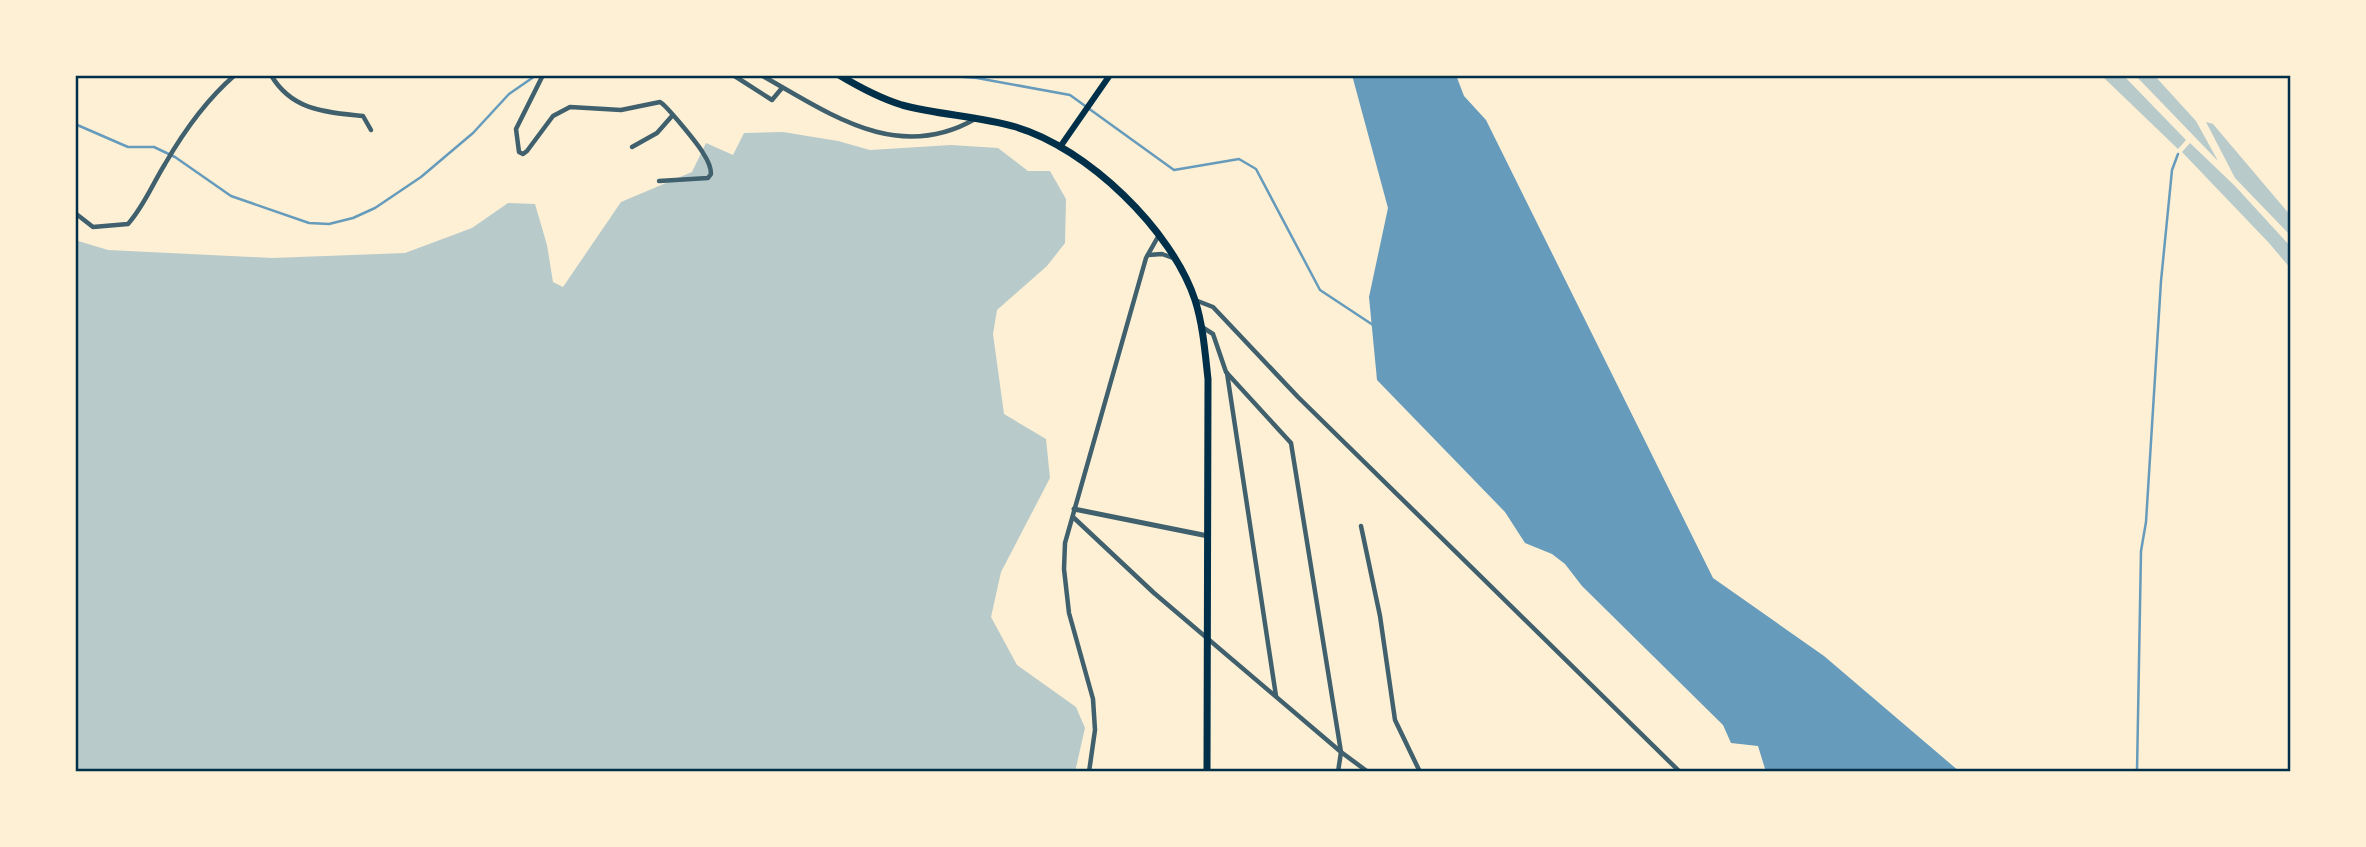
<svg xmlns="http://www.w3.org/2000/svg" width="2366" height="847" viewBox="0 0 2366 847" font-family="Montserrat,sans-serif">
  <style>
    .green { fill: #b9caca }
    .water { fill: #669bbc }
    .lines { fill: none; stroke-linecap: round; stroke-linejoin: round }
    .stream { stroke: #669bbc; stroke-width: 2.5 }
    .minor { stroke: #3f606c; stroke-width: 4.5 }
    .tertiary { stroke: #3f606c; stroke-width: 5 }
    .secondary { stroke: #003049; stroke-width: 6 }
    .trunk { stroke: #003049; stroke-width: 7 }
    .neatline { fill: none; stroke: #003049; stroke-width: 2.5 }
  </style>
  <rect width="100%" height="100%" fill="#fdf0d5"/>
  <!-- green -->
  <g class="green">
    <polygon points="2101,75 2123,75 2186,140 2178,149"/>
    <polygon points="2135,75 2154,75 2196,121 2218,161"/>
    <polygon points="2206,122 2213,124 2291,216 2291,236 2235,178"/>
    <polygon points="783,132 838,141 870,150 951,145 998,148 1028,171 1050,171 1066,199 1065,243 1047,266 997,310 993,334 1004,414 1046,439 1050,478 1001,572 991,617 1017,665 1076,707 1085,728 1075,772 75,772 75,240 108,250 272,258 405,253 472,228 508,203 535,204 547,245 553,282 563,287 621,202 692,172 706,143 733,155 744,133"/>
    <polygon points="2190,143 2235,186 2291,247 2291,269 2269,243 2182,152"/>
  </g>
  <!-- water -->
  <polygon class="water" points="1352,75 1456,75 1464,96 1486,120 1713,578 1824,656 1960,772 1766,772 1758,746 1731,743 1723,725 1582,586 1565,564 1552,554 1525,543 1505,512 1377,380 1369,297 1388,208"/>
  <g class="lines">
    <!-- stream -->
    <g class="stream">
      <polyline points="940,75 977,78 1070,95 1174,170 1239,159 1256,169 1320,290 1373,325"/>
      <polyline points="75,124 128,147 154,147 175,157 231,196 309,223 329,224 353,218 375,208 421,177 473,133 509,94 535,76"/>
      <polyline points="2137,772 2141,551 2146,522 2161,281 2172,170 2178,154"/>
    </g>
    <!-- minor -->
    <g class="minor">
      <path d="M271,75C292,111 326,112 363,116L371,130"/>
      <path d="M543,75L516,129L519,152L523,154L527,151L553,116L570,107L621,110L660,102C666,105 698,144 703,153C707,159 711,167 711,174L708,178L659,181"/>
      <polyline points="733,75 772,100 782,88"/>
      <path d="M761,75C829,113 897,164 975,119"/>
      <polyline points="632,147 657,133 672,116"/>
      <path d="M75,213L93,227L128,224C144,206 152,185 165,164C184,131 206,100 235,75"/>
      <polyline points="1148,255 1162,254 1173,258"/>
      <polyline points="1195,300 1213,307 1298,397 1680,772"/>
      <polyline points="1202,327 1213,334 1226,372 1291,443 1341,752 1338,772"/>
      <polyline points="1227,373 1276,696"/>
      <polyline points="1073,517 1154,593 1341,752 1368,772"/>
      <polyline points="1361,526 1380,616 1395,720 1420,772"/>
      <polyline points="1089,772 1095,730 1093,699 1069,613 1064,569 1065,543 1146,258 1159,235"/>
    </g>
    <!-- tertiary -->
    <polyline class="tertiary" points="1074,509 1208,536"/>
    <!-- secondary -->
    <polyline class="secondary" points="1060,147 1110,75"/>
    <!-- trunk -->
    <path class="trunk" d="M839,75C859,87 879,98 902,105C939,115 978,116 1016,127C1087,148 1172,230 1195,300C1203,325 1205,352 1208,379L1207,772"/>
  </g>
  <!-- border -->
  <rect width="2366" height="847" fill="none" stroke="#fdf0d5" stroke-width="154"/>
  <rect x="77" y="77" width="2212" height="693" class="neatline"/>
</svg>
